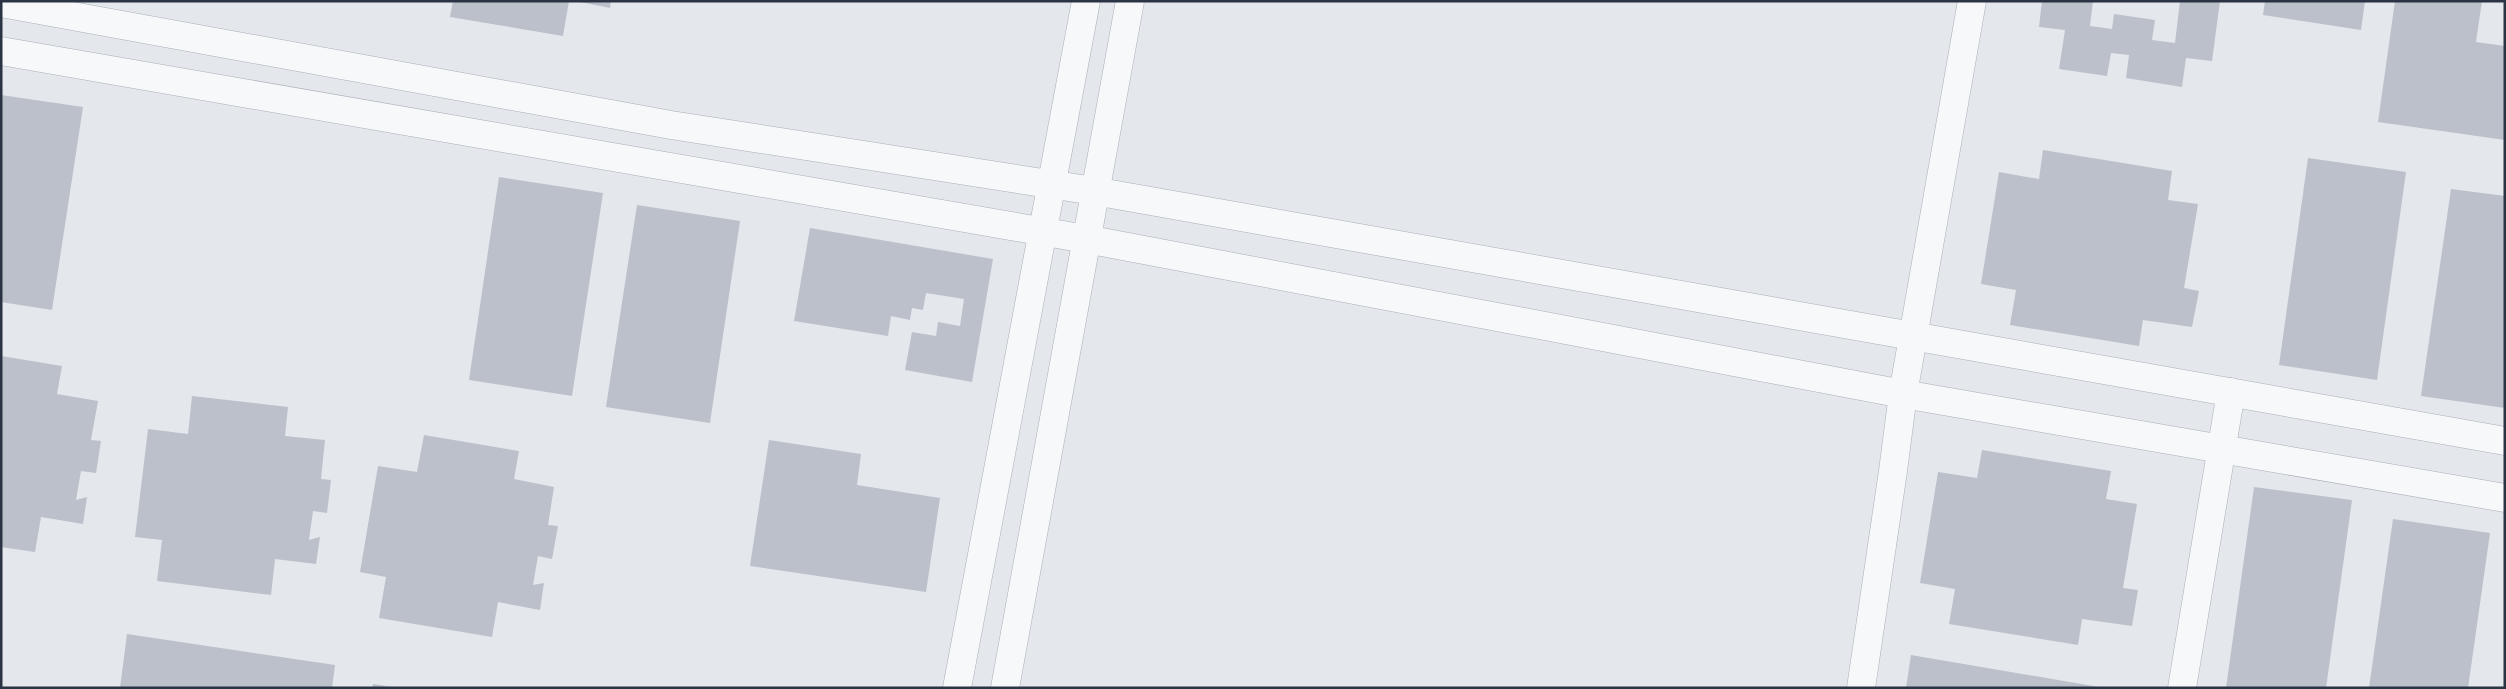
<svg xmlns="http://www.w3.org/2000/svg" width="2506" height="689" viewBox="0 0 2506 689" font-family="'Alegreya Sans',sans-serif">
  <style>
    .building { fill: #bbc0ca }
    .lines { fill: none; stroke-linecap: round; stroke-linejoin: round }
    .minor-casing { stroke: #a9aeb7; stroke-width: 29 }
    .minor { stroke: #f7f8fa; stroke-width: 28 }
  </style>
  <rect width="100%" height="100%" fill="#e4e7ec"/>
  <!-- building -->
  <g class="building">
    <polygon points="453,1 569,1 563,36 450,17"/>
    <polygon points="575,1 611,1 610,8"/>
    <polygon points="2042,1 2093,1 2090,26 2112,29 2114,14 2155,20 2152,40 2175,43 2180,1 2220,1 2212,61 2186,58 2182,87 2126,78 2129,55 2111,53 2107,76 2059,69 2065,30 2039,27"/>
    <polygon points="2265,1 2365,1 2361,30 2263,15"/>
    <polygon points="2395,1 2482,1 2476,42 2505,46 2505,140 2378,122"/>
    <polygon points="1,95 83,107 52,310 1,302"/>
    <polygon points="2043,150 2172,171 2168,200 2198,204 2184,288 2199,291 2192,327 2143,320 2139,346 2010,325 2016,290 1981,284 1999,172 2039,179"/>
    <polygon points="2308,158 2406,172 2377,380 2279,365"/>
    <polygon points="499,177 603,193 572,396 469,380"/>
    <polygon points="2451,189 2505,196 2505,408 2421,396"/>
    <polygon points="637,205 740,221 710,423 606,407"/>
    <polygon points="810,228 993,259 972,382 905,370 912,332 936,336 938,322 960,326 964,299 926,293 923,310 912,308 910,320 891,316 888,336 794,321"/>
    <polygon points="1,356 62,366 57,394 98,401 91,440 101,441 96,473 81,471 76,500 87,497 83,524 41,517 35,552 1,547"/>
    <polygon points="192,396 288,407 285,436 325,440 321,479 331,480 327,513 313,511 309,540 320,537 316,564 275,559 271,595 157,581 162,540 135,537 148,429 188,434"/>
    <polygon points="424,435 519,451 514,479 554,487 548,525 558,526 552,559 538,556 533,585 544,583 540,610 498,602 492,637 379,618 386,577 360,572 378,466 417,472"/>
    <polygon points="769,440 861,454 857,485 940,498 926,592 750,566"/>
    <polygon points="1982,450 2111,471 2106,499 2137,504 2123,588 2138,590 2132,626 2082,619 2078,645 1949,624 1955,589 1920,583 1938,472 1977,478"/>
    <polygon points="2254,487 2352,500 2326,688 2226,688"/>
    <polygon points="2393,519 2490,533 2468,688 2369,688"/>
    <polygon points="127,634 335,665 332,688 120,688"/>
    <polygon points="1911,655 2099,687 2099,688 1906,688"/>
    <polygon points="373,684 392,687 392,688 372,688"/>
  </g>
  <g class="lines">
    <!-- minor casing -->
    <g class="minor-casing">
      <g id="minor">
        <polyline points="1,3 671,125 1094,191 2505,441"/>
        <polyline points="1,51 1086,239 1903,394 2505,498"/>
        <polyline points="957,688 1086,1"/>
        <polyline points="1005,688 1130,1"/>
        <polyline points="1861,688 1893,471 1903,394 1972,1"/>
        <polyline points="2182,688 2231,392"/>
      </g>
    </g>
    <!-- minor -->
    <use href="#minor" class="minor"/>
  </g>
  <!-- border -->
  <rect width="2506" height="689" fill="none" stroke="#2b3445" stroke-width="5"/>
</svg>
